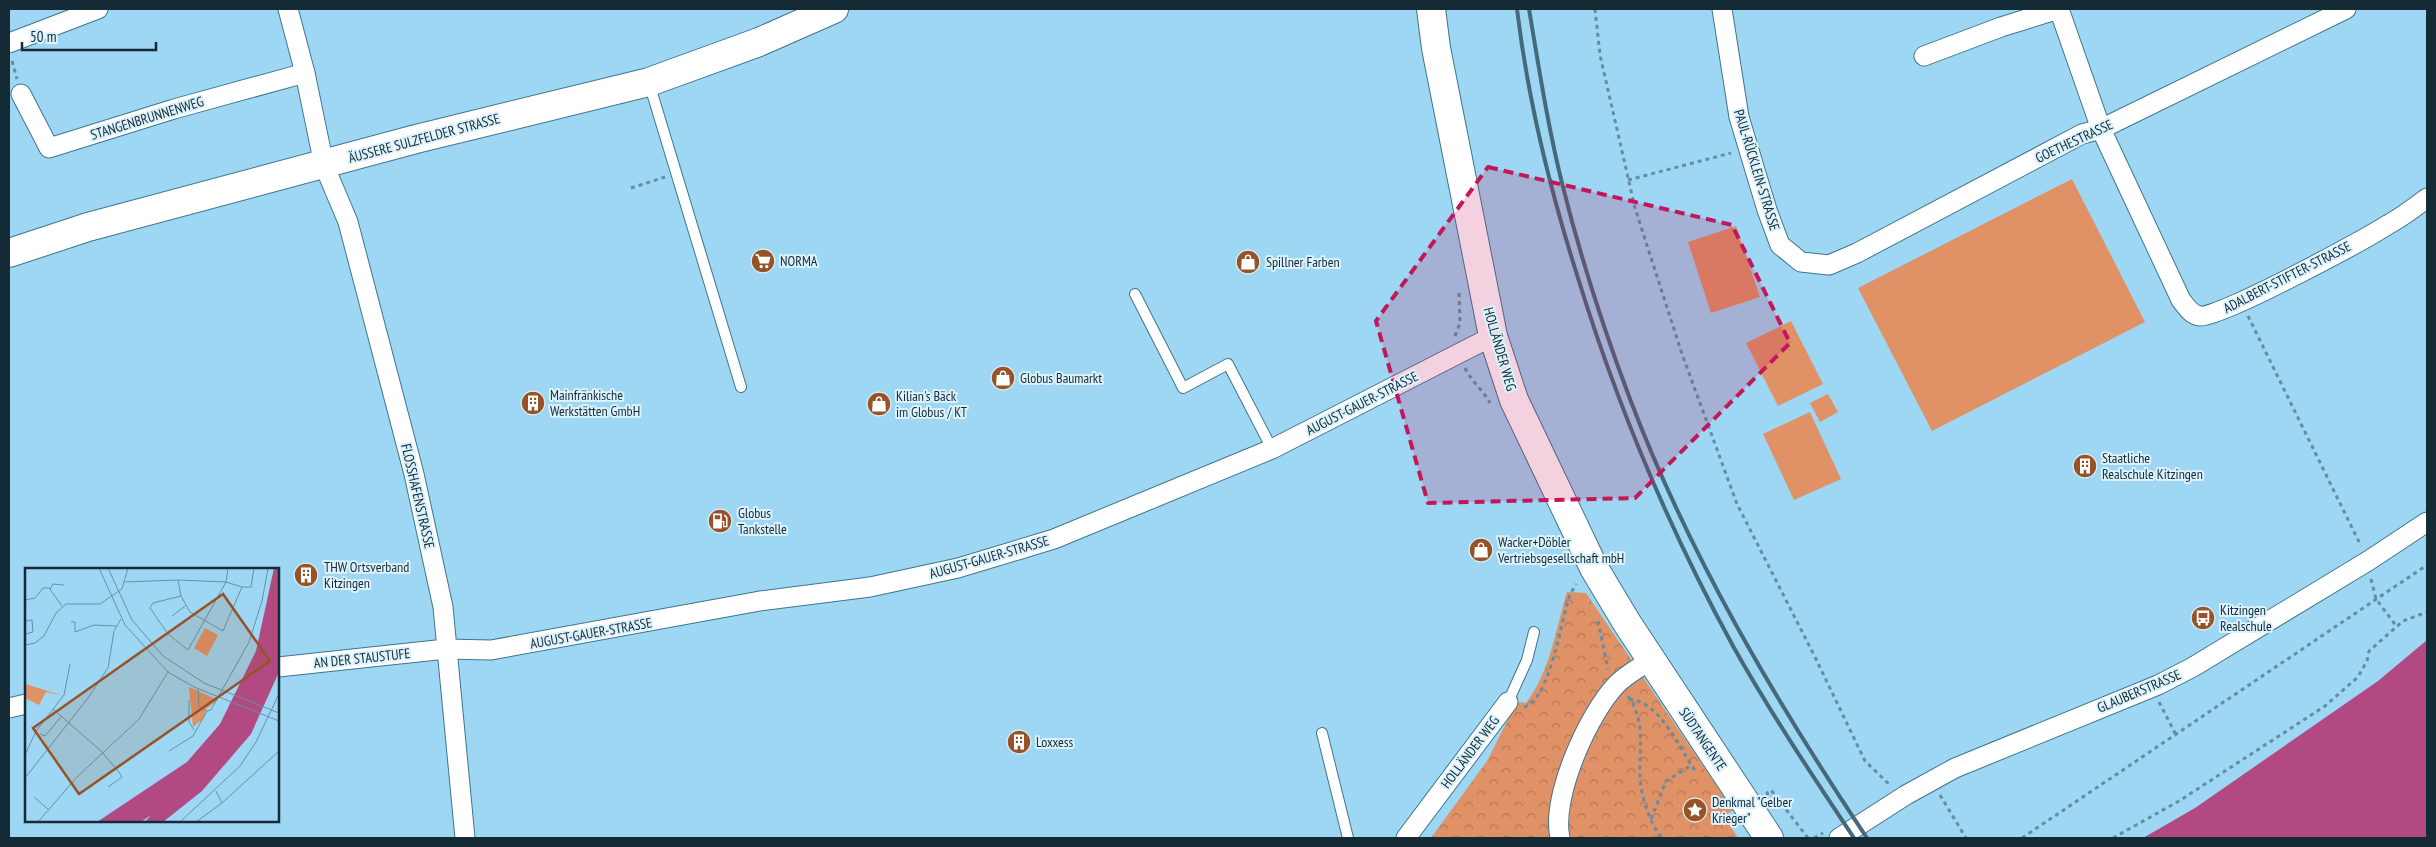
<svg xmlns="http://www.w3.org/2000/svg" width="2436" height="847" viewBox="0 0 2436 847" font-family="'PT Sans Narrow',sans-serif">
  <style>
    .grass { fill: #e09266 }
    .park { fill: url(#park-crowns) }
    .water { fill: #b34982 }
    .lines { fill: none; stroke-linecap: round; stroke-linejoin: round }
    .lane-casing { stroke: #3e758e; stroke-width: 12 }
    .street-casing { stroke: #3e758e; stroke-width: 21 }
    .secondary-casing { stroke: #3e758e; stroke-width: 30 }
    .path { stroke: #638ea2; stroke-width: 3; stroke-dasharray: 4 4; stroke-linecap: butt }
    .lane { stroke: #fff; stroke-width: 10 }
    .street { stroke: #fff; stroke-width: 19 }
    .secondary { stroke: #fff; stroke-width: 28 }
    .rail { stroke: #45697a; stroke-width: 4 }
    .marked { fill: #c2185b; fill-opacity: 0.2; stroke: #c2185b; stroke-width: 4; stroke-dasharray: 10 6; stroke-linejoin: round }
    .labels { text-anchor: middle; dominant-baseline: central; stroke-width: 4; stroke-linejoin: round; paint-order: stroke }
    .street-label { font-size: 14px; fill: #142b36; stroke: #dcf2fd }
    .poi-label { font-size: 14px; fill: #142b36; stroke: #dcf2fd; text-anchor: start }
    .inset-road { fill: none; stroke: #6692a7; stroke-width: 1 }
    .view { fill: #985228; fill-opacity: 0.15; stroke: #985228; stroke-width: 2.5 }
    .inset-edge { fill: none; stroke: #142b36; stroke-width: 2.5 }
  </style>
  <defs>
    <pattern id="park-crowns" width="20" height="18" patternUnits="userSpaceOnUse" patternTransform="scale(1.25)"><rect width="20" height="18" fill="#e09266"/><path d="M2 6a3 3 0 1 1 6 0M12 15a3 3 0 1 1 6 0" fill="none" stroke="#b47755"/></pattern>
  </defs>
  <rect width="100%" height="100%" fill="#9dd7f3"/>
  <!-- grass -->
  <g class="grass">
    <polygon points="2072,179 2145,322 1932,431 1858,288"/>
    <polygon points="1736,226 1760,297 1711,313 1688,242"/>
    <polygon points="1791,321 1823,384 1778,406 1746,343"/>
    <polygon points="1828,394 1838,412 1820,422 1810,403"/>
    <polygon points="1810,412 1841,479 1794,500 1763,434"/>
  </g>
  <!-- park -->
  <path class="park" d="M1567,592L1586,593L1733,810L1724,816L1738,838H1431L1487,761L1517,702L1526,703C1550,672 1556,629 1567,592Z"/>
  <!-- water -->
  <polygon class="water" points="2427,640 2427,838 2143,838 2195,808 2378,681"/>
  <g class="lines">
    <!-- lane casing -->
    <g class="lane-casing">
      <g id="lane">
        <polyline points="649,83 741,387"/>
        <polyline points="1135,294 1183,388 1228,364 1272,449"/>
        <polyline points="1508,702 1527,660 1534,632"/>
        <polyline points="1322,733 1348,838"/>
      </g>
    </g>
    <!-- street casing -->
    <g class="street-casing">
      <g id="street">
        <polyline points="288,9 305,73 324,165 348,222 414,474 443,607 465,838"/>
        <polyline points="1722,9 1739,117 1767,210 1780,245 1801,262 1829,265 1857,253 2082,134 2101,129 2346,9"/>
        <path d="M2059,9L2101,129L2181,300C2186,306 2191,315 2200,316C2218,319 2366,239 2389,224C2402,217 2415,207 2427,198"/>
        <polyline points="9,43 98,9"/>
        <polyline points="1924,56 2001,27 2059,9"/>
        <polyline points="21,94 49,148 174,109 305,73"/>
        <polyline points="278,667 446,649 491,650 760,601 870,587 958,568 1054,539 1272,449 1493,336"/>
        <polyline points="9,708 26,704"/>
        <polyline points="1406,838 1508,702"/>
        <path d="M1560,838C1551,797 1588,714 1617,684C1626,675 1640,667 1651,660"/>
        <polyline points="1839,838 1906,795 1955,768 2158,685 2193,667 2368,561 2427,522"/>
      </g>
    </g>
    <!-- secondary casing -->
    <g class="secondary-casing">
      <g id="secondary">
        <polyline points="1431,9 1436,48 1493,336 1514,400 1594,568 1627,623 1769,838"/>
        <polyline points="9,253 88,227 416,139 649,82 759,42 834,9"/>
      </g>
    </g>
    <!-- path -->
    <g class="path">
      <polyline points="1595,9 1600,55 1635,208 1682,354 1737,504 1814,655 1865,761 1891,786"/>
      <polyline points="12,61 17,79"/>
      <polyline points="1628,180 1731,153"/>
      <polyline points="631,188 665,177"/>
      <polyline points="2248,316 2361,546"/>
      <polyline points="1455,336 1460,323 1459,291"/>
      <path d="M1465,368C1471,381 1483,390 1490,403"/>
      <polyline points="2371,579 2376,599 2397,627"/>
      <polyline points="1598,621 1608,669"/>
      <path d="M1628,696C1646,722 1639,747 1640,776C1641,797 1649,822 1662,838"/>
      <path d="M1629,699C1661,702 1678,747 1695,770"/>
      <polyline points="2159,702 2176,735"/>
      <path d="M1524,707C1549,701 1561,623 1568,601C1569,595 1573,590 1576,584"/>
      <polyline points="1768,795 1767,793 1771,790 1808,838"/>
      <polyline points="1940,795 1966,838"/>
      <polyline points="1651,819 1666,781 1692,765"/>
      <polyline points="1814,838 1823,833"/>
      <polyline points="2022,838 2427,565"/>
      <polyline points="2113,838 2179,801 2325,706 2358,677 2367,661 2369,651 2403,621 2427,612"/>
    </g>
    <!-- lane -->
    <use href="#lane" class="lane"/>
    <!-- street -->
    <use href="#street" class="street"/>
    <!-- secondary -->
    <use href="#secondary" class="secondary"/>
    <!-- rail -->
    <g class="rail">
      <path d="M1517,9C1528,101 1550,190 1578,278C1618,408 1668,527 1733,646C1770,712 1812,775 1854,838"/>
      <path d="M1529,9C1539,68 1548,128 1563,187C1581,259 1604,330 1630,399C1689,555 1775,700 1867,838"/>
    </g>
  </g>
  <!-- marked area -->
  <path class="marked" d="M1488,167L1732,225L1790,343L1635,498L1428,503L1376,321Z"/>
  <!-- icons -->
  <defs>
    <g id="supermarket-disc" transform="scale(1.25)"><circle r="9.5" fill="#985228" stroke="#dcf2fd"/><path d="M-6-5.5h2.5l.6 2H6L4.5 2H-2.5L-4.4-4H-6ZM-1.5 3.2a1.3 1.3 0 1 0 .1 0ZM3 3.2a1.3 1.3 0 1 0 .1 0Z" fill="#fff"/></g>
    <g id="shop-disc" transform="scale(1.25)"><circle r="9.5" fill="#985228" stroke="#dcf2fd"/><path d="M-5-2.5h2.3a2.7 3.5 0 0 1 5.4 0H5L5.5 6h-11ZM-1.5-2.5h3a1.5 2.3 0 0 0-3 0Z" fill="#fff"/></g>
    <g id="building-disc" transform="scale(1.25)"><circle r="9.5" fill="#985228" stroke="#dcf2fd"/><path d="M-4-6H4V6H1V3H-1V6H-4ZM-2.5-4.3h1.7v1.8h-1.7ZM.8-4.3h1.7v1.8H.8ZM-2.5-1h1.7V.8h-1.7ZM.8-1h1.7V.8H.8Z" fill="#fff"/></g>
    <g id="fuel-disc" transform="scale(1.25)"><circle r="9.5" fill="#985228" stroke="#dcf2fd"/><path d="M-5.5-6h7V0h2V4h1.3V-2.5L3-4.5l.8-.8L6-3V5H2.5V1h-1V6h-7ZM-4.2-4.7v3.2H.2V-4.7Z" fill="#fff"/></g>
    <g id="bus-disc" transform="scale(1.25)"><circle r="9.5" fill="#985228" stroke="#dcf2fd"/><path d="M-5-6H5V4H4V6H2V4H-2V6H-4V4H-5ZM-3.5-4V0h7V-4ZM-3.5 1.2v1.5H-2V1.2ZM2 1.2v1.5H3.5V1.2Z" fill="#fff"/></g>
    <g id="sight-disc" transform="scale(1.25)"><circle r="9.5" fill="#985228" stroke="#dcf2fd"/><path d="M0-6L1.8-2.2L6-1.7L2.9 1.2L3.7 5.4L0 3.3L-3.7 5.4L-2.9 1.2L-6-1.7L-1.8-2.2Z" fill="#fff"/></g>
  </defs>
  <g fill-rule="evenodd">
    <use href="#supermarket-disc" x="763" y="261"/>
    <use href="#shop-disc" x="1248" y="262"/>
    <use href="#shop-disc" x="1003" y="378"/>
    <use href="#building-disc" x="533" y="403"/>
    <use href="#shop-disc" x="879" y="404"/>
    <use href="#building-disc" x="2085" y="466"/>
    <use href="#fuel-disc" x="720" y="521"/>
    <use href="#shop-disc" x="1481" y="550"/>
    <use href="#building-disc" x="306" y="575"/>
    <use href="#bus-disc" x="2203" y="618"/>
    <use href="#building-disc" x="1019" y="742"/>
    <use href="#sight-disc" x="1695" y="810"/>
  </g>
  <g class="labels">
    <!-- street labels -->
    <g class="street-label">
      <text transform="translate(147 118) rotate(-17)">STANGENBRUNNENWEG</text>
      <text transform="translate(424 138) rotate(-15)">ÄUSSERE SULZFELDER STRASSE</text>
      <text transform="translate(2074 141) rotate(-25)">GOETHESTRASSE</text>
      <text transform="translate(1757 170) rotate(73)">PAUL-RÜCKLEIN-STRASSE</text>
      <text transform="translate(2287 277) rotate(-27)">ADALBERT-STIFTER-STRASSE</text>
      <text transform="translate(1500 349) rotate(74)">HOLLÄNDER WEG</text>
      <text transform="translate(1362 403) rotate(-27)">AUGUST-GAUER-STRASSE</text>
      <text transform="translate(418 496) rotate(77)">FLOSSHAFENSTRASSE</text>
      <text transform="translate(989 557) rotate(-16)">AUGUST-GAUER-STRASSE</text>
      <text transform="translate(591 633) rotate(-10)">AUGUST-GAUER-STRASSE</text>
      <text transform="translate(362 658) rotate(-6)">AN DER STAUSTUFE</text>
      <text transform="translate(2139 691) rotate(-23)">GLAUBERSTRASSE</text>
      <text transform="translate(1703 739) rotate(56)">SÜDTANGENTE</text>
      <text transform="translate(1470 752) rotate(-53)">HOLLÄNDER WEG</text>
    </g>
    <!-- poi labels -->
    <g class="poi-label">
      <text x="780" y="261">NORMA</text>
      <text x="1266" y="262">Spillner Farben</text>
      <text x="1020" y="378">Globus Baumarkt</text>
      <text x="550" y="395">Mainfränkische<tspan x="550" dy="16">Werkstätten GmbH</tspan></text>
      <text x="896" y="396">Kilian's Bäck<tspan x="896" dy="16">im Globus / KT</tspan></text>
      <text x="2102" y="458">Staatliche<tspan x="2102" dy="16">Realschule Kitzingen</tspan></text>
      <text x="738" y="513">Globus<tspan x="738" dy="16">Tankstelle</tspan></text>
      <text x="1498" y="542">Wacker+Döbler<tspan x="1498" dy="16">Vertriebsgesellschaft mbH</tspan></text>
      <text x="324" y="567">THW Ortsverband<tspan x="324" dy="16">Kitzingen</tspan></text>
      <text x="2220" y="610">Kitzingen<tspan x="2220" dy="16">Realschule</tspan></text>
      <text x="1036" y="742">Loxxess</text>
      <text x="1712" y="802">Denkmal "Gelber<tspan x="1712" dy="16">Krieger"</tspan></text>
    </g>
  </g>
  <!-- overview -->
  <g transform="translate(25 568)">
    <rect width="254" height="254" fill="#9dd7f3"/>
    <path d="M180,60L193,67L182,88L169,80ZM0,116L7,118L38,128L21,124L14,137L0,130Z" fill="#e09266"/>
    <path d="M164,119L193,132L181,141L179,150L168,159Z" fill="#e09266"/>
    <path d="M249,0H254V104L226,166L177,223L138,254H120L126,247L116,254H72L162,194L195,156L231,83Z" fill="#b34982"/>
    <path class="inset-road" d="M14,0H37M74,0L100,57L143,104L169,119L254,153M83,0L107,52L138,88L179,115L254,145M100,14L153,12L201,14L217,19L198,63L165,44L156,28L153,12M217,19H226L229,0M25,21L28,16L39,17M156,28L128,35L125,40L143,66L163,82L201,14L203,0M0,32L10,30L18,20H24L37,38M147,48L160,38M0,53L7,52L8,64L0,66M46,54H50V64L69,57L91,58M0,77L10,75L19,68L31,45L41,36H75L97,21L103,0M173,121L174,138L181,143L186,142L224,74L237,33L243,0M164,132V154L169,162M28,141L76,183L93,203L97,209L83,219M15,166L20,168L36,149M144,183L168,168L182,143M0,187L11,163L39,127L45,96M0,210L63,130L83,100L89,63L96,51M9,229L24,242M197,235L254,183M13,254L51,210L114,151L143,104M155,254L215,198L231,174L254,126M171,254L197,235L191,223"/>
    <path class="view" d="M198,26L245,93L54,226L8,160Z"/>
    <rect width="254" height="254" class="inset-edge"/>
  </g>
  <!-- border -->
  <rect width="2436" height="847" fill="none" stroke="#142b36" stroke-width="20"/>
  <!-- scale -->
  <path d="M22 42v8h134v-8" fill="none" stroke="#142b36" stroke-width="2.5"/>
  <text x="30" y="42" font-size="15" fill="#142b36" stroke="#dcf2fd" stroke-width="4" paint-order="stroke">50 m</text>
</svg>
